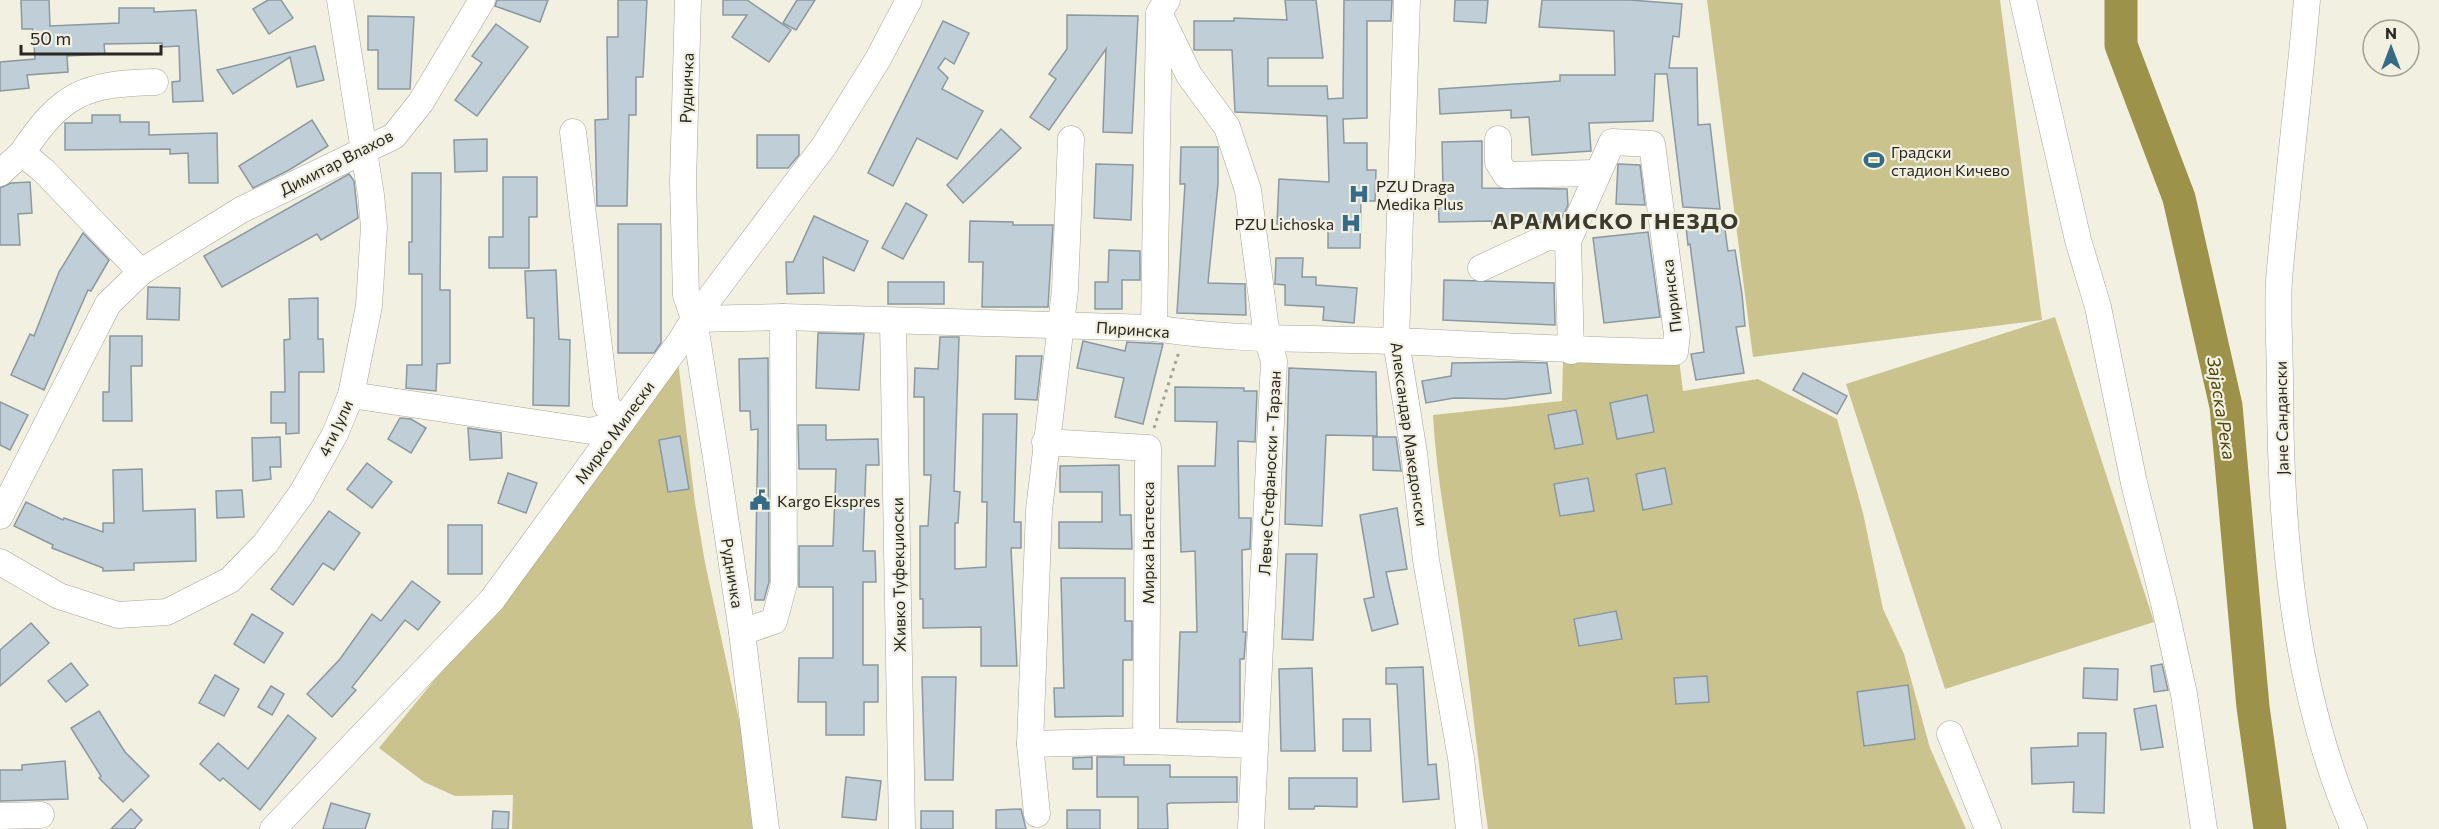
<svg xmlns="http://www.w3.org/2000/svg" width="2439" height="829" viewBox="0 0 2439 829" font-family="Commissioner,sans-serif">
  <style>
    .green { fill: #cac38d }
    .lines { fill: none; stroke-linecap: round; stroke-linejoin: round }
    .river { stroke: #9d9249; stroke-width: 33 }
    .building { fill: #c0cfd7; stroke: #8b98a0; stroke-width: 1.5 }
    .minor-casing { stroke: #a6a497; stroke-width: 27 }
    .path { stroke: #a4a297; stroke-width: 3; stroke-dasharray: 3 4.5; stroke-linecap: butt }
    .minor { stroke: #fff; stroke-width: 26 }
    .labels { text-anchor: middle; dominant-baseline: central; stroke-width: 4.5; stroke-linejoin: round; paint-order: stroke }
    .street-label { font-size: 16px; fill: #282722; stroke: #f2f0e1 }
    .poi-label { font-size: 16px; fill: #282722; stroke: #f2f0e1; text-anchor: start }
    .water-label { font-size: 18px; font-style: italic; fill: #4f460c; stroke: #f2f0e1 }
    .district-label { font-size: 22px; font-weight: bold; letter-spacing: 1.5px; fill: #3c3a2e; stroke: #f2f0e1 }
  </style>
  <rect width="100%" height="100%" fill="#f2f0e1"/>
  <!-- green -->
  <g class="green">
    <polygon points="1707,0 2000,0 2042,320 1753,357"/>
    <polygon points="2055,317 2154,622 1945,689 1846,384"/>
    <path d="M1563,359H1679L1683,391L1758,379L1837,419L1863,513L1883,609L1904,654L1930,748L1966,829H1488C1478,764 1472,700 1463,635C1453,561 1437,489 1433,415L1562,401Z"/>
    <polygon points="678,361 695,503 705,563 741,729 756,829 512,829 513,795 455,796 424,782 379,748 497,603"/>
  </g>
  <g class="lines">
    <!-- river -->
    <polyline class="river" points="2121,0 2121,45 2179,198 2226,406 2253,707 2270,829"/>
  </g>
  <!-- building -->
  <g class="building">
    <polygon points="21,0 49,0 50,26 119,23 119,8 154,8 154,12 196,10 203,101 173,102 172,82 180,81 179,46 162,47 162,43 104,44 105,54 67,56 68,72 27,75 29,88 0,91 0,62 35,59 33,29 22,29"/>
    <polygon points="268,0 281,0 293,18 269,34 253,9"/>
    <polygon points="497,0 548,0 540,22 495,6"/>
    <polygon points="618,0 647,0 643,77 636,77 636,115 629,115 627,206 597,206 595,120 608,119 607,37 618,37"/>
    <polygon points="723,0 747,0 791,30 769,62 732,37 747,15 723,15"/>
    <polygon points="797,0 815,0 796,30 783,23"/>
    <polygon points="1285,0 1316,0 1323,58 1268,58 1268,86 1327,86 1328,99 1343,98 1344,0 1392,0 1391,21 1367,21 1367,118 1343,119 1344,143 1367,143 1367,170 1376,170 1375,201 1361,201 1360,248 1328,248 1328,226 1277,224 1279,179 1329,182 1327,116 1235,112 1232,50 1194,50 1194,21 1234,21 1234,18 1287,20"/>
    <polygon points="1455,0 1488,0 1486,23 1454,21"/>
    <polygon points="1542,0 1630,0 1682,4 1679,37 1673,36 1669,68 1697,68 1698,125 1710,124 1720,209 1683,207 1667,74 1655,74 1653,121 1589,123 1591,151 1532,155 1529,117 1511,118 1511,110 1440,114 1439,89 1560,81 1560,75 1615,75 1614,31 1539,27"/>
    <polygon points="1067,15 1138,16 1132,133 1103,132 1106,49 1049,130 1030,117 1056,79 1049,74 1067,49"/>
    <polygon points="368,16 414,17 410,89 378,89 378,50 368,50"/>
    <polygon points="943,21 969,33 954,64 945,58 938,68 948,78 942,89 983,111 957,159 917,138 893,186 868,173"/>
    <polygon points="496,24 528,47 477,116 455,100 482,63 472,56"/>
    <polygon points="315,46 324,80 297,87 290,57 233,94 217,70"/>
    <polygon points="92,115 120,115 120,122 149,122 149,135 217,133 218,183 189,183 188,153 170,154 170,149 65,150 65,123 92,123"/>
    <polygon points="312,120 328,146 289,170 253,188 239,166"/>
    <polygon points="1001,129 1021,148 963,203 947,185"/>
    <polygon points="757,135 799,135 799,155 788,168 757,168"/>
    <polygon points="487,139 487,171 455,172 454,140"/>
    <polygon points="1482,141 1482,188 1567,189 1568,205 1560,222 1492,225 1492,221 1439,222 1438,190 1443,190 1442,142"/>
    <polygon points="1181,147 1218,147 1218,184 1208,283 1245,284 1246,315 1177,313 1185,184 1180,184"/>
    <polygon points="1096,164 1133,165 1131,220 1094,218"/>
    <polygon points="1618,164 1640,165 1645,205 1616,204"/>
    <polygon points="412,173 441,173 440,290 450,290 450,363 437,364 436,391 406,388 407,365 422,365 422,274 409,274 409,242 412,242"/>
    <polygon points="349,174 354,181 358,218 321,240 317,234 222,287 204,256"/>
    <polygon points="503,177 537,177 537,217 529,217 529,268 489,268 489,237 503,237"/>
    <polygon points="30,182 32,213 18,214 20,245 0,245 0,188 11,183"/>
    <polygon points="906,203 927,215 903,259 882,248"/>
    <polygon points="814,216 868,241 854,271 823,257 824,293 787,294 786,262 793,262"/>
    <polygon points="970,221 1013,222 1013,225 1053,225 1048,307 982,307 983,262 969,262"/>
    <polygon points="1724,223 1728,251 1735,250 1742,294 1745,326 1736,327 1744,373 1696,380 1691,354 1704,352 1690,244 1688,245 1686,227"/>
    <polygon points="618,224 661,224 661,343 654,353 618,353"/>
    <polygon points="1648,232 1660,317 1604,323 1593,238"/>
    <polygon points="83,233 109,260 91,291 88,290 44,390 11,375 30,334 34,336 59,272"/>
    <polygon points="1109,250 1140,251 1140,280 1122,280 1122,309 1095,309 1095,282 1108,282"/>
    <polygon points="1276,258 1303,258 1302,277 1316,277 1316,285 1357,288 1354,323 1323,320 1324,307 1285,305 1285,285 1275,284"/>
    <polygon points="556,270 559,339 570,340 569,406 533,405 534,318 527,318 525,271"/>
    <polygon points="1444,280 1554,283 1555,325 1443,320"/>
    <rect x="888" y="282" width="56" height="22"/>
    <polygon points="148,287 180,288 179,320 147,319"/>
    <polygon points="318,298 318,339 323,339 324,372 299,372 299,433 286,434 286,423 271,423 271,392 285,392 284,340 290,339 289,299"/>
    <polygon points="818,333 864,334 859,390 816,388"/>
    <polygon points="110,336 142,336 142,366 131,366 132,421 103,421 103,392 109,392"/>
    <polygon points="940,337 959,337 954,491 960,492 958,523 955,523 955,569 986,567 987,502 982,502 983,414 1017,414 1014,522 1021,522 1021,548 1011,548 1017,666 981,666 981,627 923,628 923,599 920,599 920,526 928,526 931,475 924,475 924,397 914,397 915,368 938,369"/>
    <polygon points="1083,341 1125,351 1127,342 1163,344 1143,424 1115,417 1124,378 1077,368"/>
    <polygon points="1016,356 1042,356 1037,400 1015,399"/>
    <polygon points="768,358 769,582 764,600 755,600 758,429 751,430 750,411 740,411 739,359"/>
    <polygon points="1516,362 1547,363 1551,393 1505,399 1454,398 1426,403 1422,381 1451,376 1452,363"/>
    <polygon points="1289,368 1376,372 1377,436 1326,435 1322,526 1285,524"/>
    <polygon points="1803,373 1847,396 1837,414 1793,390"/>
    <polygon points="1175,387 1244,388 1244,391 1257,391 1255,442 1238,441 1239,518 1251,518 1251,522 1250,549 1242,550 1243,632 1246,632 1244,659 1240,659 1240,722 1177,722 1180,632 1197,632 1195,551 1181,552 1178,466 1215,466 1217,422 1175,421"/>
    <polygon points="1647,395 1654,432 1617,439 1610,403"/>
    <polygon points="0,402 28,415 10,450 0,445"/>
    <polygon points="1576,410 1583,444 1555,449 1548,415"/>
    <polygon points="400,418 411,419 426,428 411,453 388,439"/>
    <polygon points="798,425 826,425 826,440 878,439 879,465 866,465 863,551 875,551 876,582 863,582 863,665 878,665 878,702 864,702 864,735 826,735 826,702 798,702 799,658 833,658 833,587 799,587 799,546 833,546 836,469 799,469"/>
    <polygon points="468,428 501,433 502,458 470,460"/>
    <polygon points="680,436 689,489 668,492 659,440"/>
    <polygon points="280,437 281,467 270,467 271,479 253,481 252,438"/>
    <polygon points="1373,437 1396,437 1401,471 1373,470"/>
    <polygon points="367,463 392,482 372,508 347,489"/>
    <polygon points="1119,465 1120,515 1131,515 1132,549 1059,548 1059,522 1102,522 1102,492 1060,492 1060,466"/>
    <polygon points="1665,468 1672,504 1643,510 1636,474"/>
    <polygon points="142,469 143,511 195,509 196,561 134,563 134,570 103,571 103,568 52,548 53,545 14,526 26,502 63,520 64,518 103,532 103,523 114,523 113,470"/>
    <polygon points="508,473 537,483 526,513 498,503"/>
    <polygon points="1588,478 1594,511 1560,516 1554,484"/>
    <polygon points="242,490 244,517 217,518 216,491"/>
    <polygon points="1397,508 1407,569 1386,572 1398,624 1372,631 1364,599 1374,597 1360,515"/>
    <polygon points="329,511 360,533 334,570 323,563 293,605 271,589"/>
    <rect x="448" y="525" width="34" height="49"/>
    <polygon points="1286,554 1317,554 1313,640 1282,639"/>
    <polygon points="1061,578 1125,578 1125,621 1132,621 1132,660 1123,660 1123,716 1055,717 1054,688 1064,688"/>
    <polygon points="412,581 440,602 418,630 405,620 352,687 356,690 332,717 307,694 340,659 372,614 381,621"/>
    <polygon points="1616,611 1622,639 1579,646 1574,619"/>
    <polygon points="252,614 283,633 264,663 234,644"/>
    <polygon points="31,623 49,643 0,686 0,650"/>
    <polygon points="71,663 88,685 66,702 48,681"/>
    <polygon points="2162,664 2168,690 2154,692 2151,666"/>
    <polygon points="1423,667 1428,765 1436,764 1439,799 1403,802 1397,684 1386,684 1386,668"/>
    <polygon points="1312,668 1315,751 1281,751 1279,669"/>
    <polygon points="2084,668 2118,669 2117,700 2083,698"/>
    <polygon points="215,675 239,689 224,716 199,703"/>
    <polygon points="1707,676 1709,702 1676,704 1674,678"/>
    <polygon points="922,677 956,677 953,780 925,780"/>
    <polygon points="1908,685 1915,739 1864,746 1857,692"/>
    <polygon points="271,686 284,694 272,715 258,707"/>
    <polygon points="2156,705 2163,747 2141,750 2134,709"/>
    <polygon points="99,711 125,752 149,776 123,802 99,778 101,776 71,728"/>
    <polygon points="288,715 316,738 260,810 223,778 220,781 200,764 218,743 248,769"/>
    <polygon points="1343,719 1370,719 1371,751 1343,751"/>
    <polygon points="2078,733 2106,733 2104,813 2073,812 2074,782 2032,784 2031,748 2078,746"/>
    <polygon points="1092,757 1092,769 1073,769 1073,758"/>
    <polygon points="1097,757 1124,757 1124,765 1170,765 1170,777 1237,777 1237,802 1170,803 1167,804 1168,829 1138,829 1138,797 1097,797"/>
    <polygon points="65,761 68,799 0,801 0,770 22,770 22,765"/>
    <polygon points="846,777 881,781 876,820 842,817"/>
    <polygon points="1289,778 1357,778 1357,807 1315,806 1314,809 1289,809"/>
    <polygon points="331,803 370,814 365,829 323,829"/>
    <polygon points="131,809 142,820 134,829 111,829"/>
    <polygon points="1021,809 1026,829 996,829 996,810"/>
    <rect x="1067" y="810" width="33" height="19"/>
    <polygon points="493,811 509,812 508,829 492,829"/>
    <rect x="921" y="811" width="32" height="18"/>
  </g>
  <g class="lines">
    <!-- minor casing -->
    <g class="minor-casing">
      <g id="minor">
        <polyline points="688,0 683,182 686,295 694,319 717,464 742,632 766,829"/>
        <polyline points="1167,0 1159,13 1189,75 1227,127 1248,190 1267,338 1274,361 1251,829"/>
        <polyline points="1407,0 1396,341 1414,453 1426,560 1461,758 1469,829"/>
        <polyline points="2023,0 2078,240 2098,307 2134,483 2164,603 2184,694 2204,829"/>
        <path d="M2307,0C2299,93 2287,187 2279,280C2277,314 2280,350 2280,384C2280,533 2294,692 2354,829"/>
        <polyline points="1498,139 1498,162 1506,175 1597,173"/>
        <path d="M22,153C62,93 84,84 155,82"/>
        <polyline points="0,173 22,153 44,171 141,272"/>
        <polyline points="1481,268 1550,236 1568,241"/>
        <path d="M694,319L783,317L1154,328C1234,341 1315,338 1396,341C1489,345 1581,351 1675,352L1677,334L1652,144L1612,142L1568,241L1571,351"/>
        <polyline points="893,322 902,829"/>
        <polyline points="1154,328 1159,17"/>
        <polyline points="351,395 591,431 622,422 606,405 573,132"/>
        <polyline points="1045,442 1148,448 1146,741"/>
        <polyline points="0,516 108,304 141,272 241,210 394,136 421,102 482,0"/>
        <polyline points="0,562 59,596 118,615 167,612 230,580 265,544 302,493 335,434 351,395 369,306 374,227 371,195 340,0"/>
        <polyline points="742,632 774,621 784,584 783,317"/>
        <polyline points="1950,734 1988,829"/>
        <polyline points="1030,744 1146,741 1253,745"/>
        <polyline points="1037,814 1030,744 1039,510 1065,290 1071,139"/>
        <polyline points="0,816 41,815"/>
        <polyline points="273,829 492,600 680,342 694,319 824,146 878,59 909,0"/>
      </g>
    </g>
    <!-- path -->
    <polyline class="path" points="1154,428 1179,352"/>
    <!-- minor -->
    <use href="#minor" class="minor"/>
  </g>
  <!-- icons -->
  <defs>
    <g id="stadium-bare" transform="scale(1.62)"><path d="M0-5a6.5 5 0 1 0 0 10a6.5 5 0 1 0 0-10ZM-3.5-1.8h7v3.6h-7Z" fill="#366b87" stroke="#f2f0e1" stroke-width="2.5" paint-order="stroke"/></g>
    <g id="hospital-bare" transform="scale(1.62)"><path d="M-5-5h3v3.5h4V-5h3V5h-3V1.5h-4V5h-3Z" fill="#366b87" stroke="#f2f0e1" stroke-width="2.5" paint-order="stroke"/></g>
    <g id="civic-bare" transform="scale(1.62)"><path d="M-.6-6.5H3V-4.5H.6V-3L4-1V1h2V6H-6V1h2V-1L-.6-3ZM-1.2 2.5V6h2.4V2.5Z" fill="#366b87" stroke="#f2f0e1" stroke-width="2.5" paint-order="stroke"/></g>
  </defs>
  <g fill-rule="evenodd">
    <use href="#stadium-bare" x="1874" y="160"/>
    <use href="#hospital-bare" x="1359" y="194"/>
    <use href="#hospital-bare" x="1351" y="223"/>
    <use href="#civic-bare" x="760" y="500"/>
  </g>
  <g class="labels">
    <!-- street labels -->
    <g class="street-label">
      <text transform="translate(686 88) rotate(-88)">Рудничка</text>
      <text transform="translate(336 162) rotate(-27)">Димитар Влахов</text>
      <text transform="translate(1671 296) rotate(-97)">Пиринска</text>
      <text transform="translate(1133 329) rotate(4)">Пиринска</text>
      <text transform="translate(2281 418) rotate(-91)">Јане Сандански</text>
      <text transform="translate(335 428) rotate(-65)">4ти Јули</text>
      <text transform="translate(614 432) rotate(-54)">Мирко Милески</text>
      <text transform="translate(1410 434) rotate(82)">Александар Македонски</text>
      <text transform="translate(1269 473) rotate(-87)">Левче Стефаноски - Тарзан</text>
      <text transform="translate(1147 543) rotate(-90)">Мирка Настеска</text>
      <text transform="translate(733 573) rotate(81)">Рудничка</text>
      <text transform="translate(898 575) rotate(-91)">Живко Туфекџиоски</text>
    </g>
    <!-- poi labels -->
    <g class="poi-label">
      <text x="1891" y="151">Градски<tspan x="1891" dy="18">стадион Кичево</tspan></text>
      <text x="1376" y="185">PZU Draga<tspan x="1376" dy="18">Medika Plus</tspan></text>
      <text x="1334" y="223" text-anchor="end">PZU Lichoska</text>
      <text x="777" y="500">Kargo Ekspres</text>
    </g>
    <!-- water labels -->
    <g class="water-label">
      <text transform="translate(2222 408) rotate(81)">Зајаска Река</text>
    </g>
    <!-- district labels -->
    <g class="district-label">
      <text x="1616" y="220">АРАМИСКО ГНЕЗДО</text>
    </g>
  </g>
  <!-- north arrow -->
  <g transform="translate(2391 48)"><circle r="28" fill="#f2f0e1" stroke="#a1a095" stroke-width="1.5"/>
  <path d="M0-4.5L10 22L0 15L-10 22Z" fill="#366b87"/>
  <text y="-9" font-size="16" font-weight="bold" text-anchor="middle" fill="#282722">N</text>
  </g>
  <!-- scale -->
  <path d="M21 45v9h140v-9" fill="none" stroke="#282722" stroke-width="3"/>
  <text x="30" y="45" font-size="18" fill="#282722" stroke="#f2f0e1" stroke-width="4.5" paint-order="stroke">50 m</text>
</svg>
